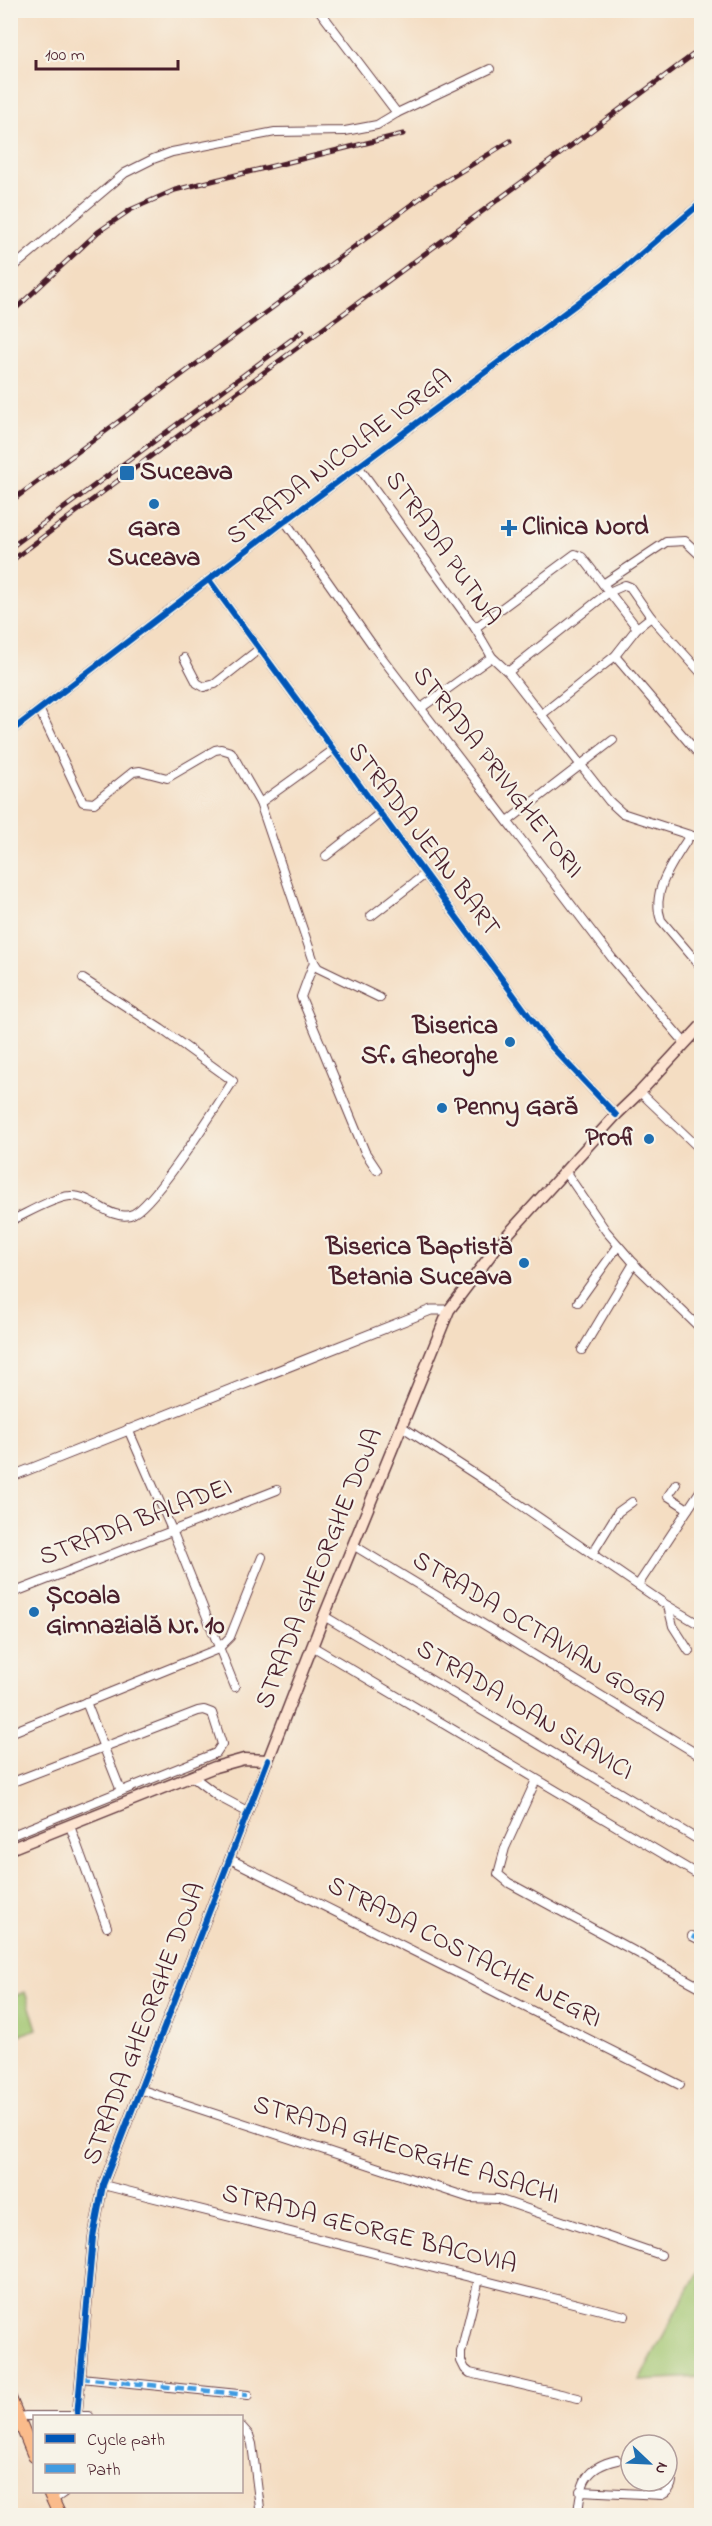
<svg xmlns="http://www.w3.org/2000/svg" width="712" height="2526" viewBox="0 0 712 2526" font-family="'Indie Flower',sans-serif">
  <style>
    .green { fill: #a2c671; stroke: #76724e; stroke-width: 1.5 }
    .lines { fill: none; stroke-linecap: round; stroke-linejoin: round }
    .minor-casing { stroke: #643c42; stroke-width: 10 }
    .tertiary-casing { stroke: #643c42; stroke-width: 11 }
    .secondary-casing { stroke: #643c42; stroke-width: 13 }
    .primary-casing { stroke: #643c42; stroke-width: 14 }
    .minor { stroke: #fff; stroke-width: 8 }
    .tertiary { stroke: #fff; stroke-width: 9 }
    .secondary { stroke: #fde4d1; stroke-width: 10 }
    .primary { stroke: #fabb8b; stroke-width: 12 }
    .rail-casing { stroke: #4a1f2b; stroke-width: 5 }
    .rail { stroke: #f7f3e8; stroke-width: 3; stroke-dasharray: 9; stroke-linecap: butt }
    .quiet { stroke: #409be1; stroke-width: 4.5; stroke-dasharray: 9 4.5; stroke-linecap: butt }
    .cycleway-casing { stroke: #f7f3e8; stroke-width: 10 }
    .cycleway { stroke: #0057b8; stroke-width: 6 }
    .poi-dot { fill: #1f6fb2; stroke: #f7f3e8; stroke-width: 2 }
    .labels { text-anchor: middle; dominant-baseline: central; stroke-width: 4.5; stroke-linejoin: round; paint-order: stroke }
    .street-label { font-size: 26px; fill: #4a1f2b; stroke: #f7f3e8 }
    .poi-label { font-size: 26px; font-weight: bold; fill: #4a1f2b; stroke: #f7f3e8; text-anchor: start }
  </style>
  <rect width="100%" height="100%" fill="#f7f3e8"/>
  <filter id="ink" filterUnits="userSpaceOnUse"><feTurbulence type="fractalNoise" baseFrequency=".0167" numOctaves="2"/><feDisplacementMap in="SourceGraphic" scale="12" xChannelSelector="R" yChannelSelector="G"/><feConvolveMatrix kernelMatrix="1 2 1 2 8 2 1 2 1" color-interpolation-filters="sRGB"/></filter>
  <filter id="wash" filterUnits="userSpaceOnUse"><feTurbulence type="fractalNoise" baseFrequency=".008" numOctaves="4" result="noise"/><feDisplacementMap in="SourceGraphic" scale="24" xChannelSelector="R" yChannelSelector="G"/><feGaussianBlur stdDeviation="1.35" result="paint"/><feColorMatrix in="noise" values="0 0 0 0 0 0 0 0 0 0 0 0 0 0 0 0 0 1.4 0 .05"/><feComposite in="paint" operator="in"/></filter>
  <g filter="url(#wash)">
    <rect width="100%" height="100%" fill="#f4ddc2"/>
    <!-- green -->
    <g class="green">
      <polygon points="25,1992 37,2029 11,2038 11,1997"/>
      <polygon points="701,2266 701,2377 639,2380"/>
    </g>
  </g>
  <g filter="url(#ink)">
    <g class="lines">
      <!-- minor casing -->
      <g class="minor-casing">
        <g id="minor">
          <polyline points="319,10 397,113"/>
          <polyline points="10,270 125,173 153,159 172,152 275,132 345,131 377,125 397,113 490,69"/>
          <polyline points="358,466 475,628 492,657 508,672 609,801 622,813 702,839"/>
          <polyline points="285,521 376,650 612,958 685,1043"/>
          <polyline points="209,580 551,1046 616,1115"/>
          <polyline points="603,584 666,542 685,541 702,557"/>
          <polyline points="475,628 575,554 582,557 637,628"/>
          <polyline points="615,656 702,758"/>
          <polyline points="184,658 197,683 204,687 215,684 258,650"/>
          <polyline points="508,672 609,592 625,585 630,587 651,617"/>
          <polyline points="421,708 492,657"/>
          <polyline points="40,711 83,802 94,803 133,772 140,771 167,778 215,750 221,749 231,752 260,803 314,962 318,968 380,998"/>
          <polyline points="541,715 615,656 637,628 651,617 702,674"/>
          <polyline points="10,732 281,524 621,271 702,202"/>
          <polyline points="260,803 332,751"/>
          <polyline points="508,821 613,740"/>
          <path d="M690,835C675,860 650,890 661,920L702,968"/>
          <polyline points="326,856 379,814"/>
          <polyline points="371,916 424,875"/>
          <polyline points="314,962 301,997 365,1152 377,1170"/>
          <polyline points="640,1092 702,1151"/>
          <polyline points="565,1171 606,1231 638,1268 702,1330"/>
          <path d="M10,1221C26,1214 54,1197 70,1196C91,1194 108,1220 130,1215C152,1210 218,1104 233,1081L161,1029L83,979"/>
          <polyline points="578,1302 618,1246"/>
          <polyline points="582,1350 634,1263"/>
          <polyline points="401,1426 490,1484 668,1606 702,1626"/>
          <polyline points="128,1429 172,1530 235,1687"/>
          <polyline points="676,1484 668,1496 688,1509"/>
          <polyline points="353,1545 702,1757"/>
          <polyline points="592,1554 618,1512 632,1502"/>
          <polyline points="638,1585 702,1488"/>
          <polyline points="10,1594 277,1490"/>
          <polyline points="668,1606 673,1626 689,1651"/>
          <polyline points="324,1616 702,1842"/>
          <polyline points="312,1646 702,1877"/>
          <polyline points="86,1702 121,1791"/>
          <polyline points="10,1733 218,1649 230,1637 262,1557"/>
          <polyline points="536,1780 505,1848 498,1874 509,1883 702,1988"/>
          <polyline points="10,1783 198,1711 204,1710 212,1713 222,1744 216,1753 10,1836"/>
          <polyline points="70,1826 107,1927"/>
          <polyline points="230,1859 680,2085"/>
          <polyline points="692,1936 702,1941"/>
          <polyline points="139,2089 470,2198 498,2199 661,2255"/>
          <polyline points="103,2185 625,2316"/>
          <polyline points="479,2279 461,2352 461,2361 465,2369 470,2373 578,2398"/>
          <polyline points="81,2378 248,2395"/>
          <polyline points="10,2419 26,2416 89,2416"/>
          <polyline points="242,2427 249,2435 252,2444 261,2516"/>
          <path d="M580,2491L662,2495C675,2489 672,2477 672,2464"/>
          <path d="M578,2516C580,2485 584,2467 617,2460"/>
        </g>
      </g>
      <!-- tertiary casing -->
      <g class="tertiary-casing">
        <g id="tertiary">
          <polyline points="10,1477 431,1310 449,1310"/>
          <polyline points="193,1777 218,1796 248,1812"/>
          <polyline points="77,2416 93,2237 103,2185 268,1760"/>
          <polyline points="52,2500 64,2492"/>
        </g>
      </g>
      <!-- secondary casing -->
      <g class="secondary-casing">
        <polyline id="secondary" points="10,1849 215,1767 244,1759 268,1760 324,1616 449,1310 499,1244 616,1115 640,1092 702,1025"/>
      </g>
      <!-- primary casing -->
      <g class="primary-casing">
        <g id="primary">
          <polyline points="10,2398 34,2456"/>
          <polyline points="49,2492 60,2516"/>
        </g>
      </g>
      <!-- minor -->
      <use href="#minor" class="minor"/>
      <!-- tertiary -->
      <use href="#tertiary" class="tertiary"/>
      <!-- secondary -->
      <use href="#secondary" class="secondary"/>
      <!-- primary -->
      <use href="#primary" class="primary"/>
      <!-- rail casing -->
      <g class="rail-casing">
        <g id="rail">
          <polyline points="10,314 98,232 130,210 175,190 403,134"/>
          <polyline points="10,502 431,190 510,141"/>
          <polyline points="10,548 303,331"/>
          <path d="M10,562C239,388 472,221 702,48"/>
        </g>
      </g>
      <!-- rail -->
      <use href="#rail" class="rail"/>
      <!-- quiet -->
      <g class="quiet">
        <polyline points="692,1936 702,1941"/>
        <polyline points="81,2378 248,2395"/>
      </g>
      <!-- cycleway casing -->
      <g class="cycleway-casing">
        <g id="cycleway">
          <polyline points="209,580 551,1046 616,1115"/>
          <polyline points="10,732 281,524 621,271 702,202"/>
          <polyline points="77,2416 93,2237 103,2185 268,1760"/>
        </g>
      </g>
      <!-- cycleway -->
      <use href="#cycleway" class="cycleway"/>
    </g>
  </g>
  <!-- markers -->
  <g class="poi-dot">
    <rect x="119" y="465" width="16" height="16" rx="3"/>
    <circle cx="154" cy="504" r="6"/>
    <path d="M506 519h6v6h6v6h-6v6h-6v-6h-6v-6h6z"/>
    <circle cx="510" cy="1042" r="6"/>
    <circle cx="442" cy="1108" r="6"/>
    <circle cx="649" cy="1139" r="6"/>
    <circle cx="524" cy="1263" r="6"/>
    <circle cx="34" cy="1612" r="6"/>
  </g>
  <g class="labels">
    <!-- street labels -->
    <g class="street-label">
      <text transform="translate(340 458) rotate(-37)">STRADA NICOLAE IORGA</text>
      <text transform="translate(442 549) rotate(55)">STRADA PUTNA</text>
      <text transform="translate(497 773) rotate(52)">STRADA PRIVIGHETORII</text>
      <text transform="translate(423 840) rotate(53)">STRADA JEAN BART</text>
      <text transform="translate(136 1523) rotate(-21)">STRADA BALADEI</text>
      <text transform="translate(320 1569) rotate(-68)">STRADA GHEORGHE DOJA</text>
      <text transform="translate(538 1633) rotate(31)">STRADA OCTAVIAN GOGA</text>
      <text transform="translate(524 1711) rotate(31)">STRADA IOAN SLAVICI</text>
      <text transform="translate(464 1953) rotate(27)">STRADA COSTACHE NEGRI</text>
      <text transform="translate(145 2024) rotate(-69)">STRADA GHEORGHE DOJA</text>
      <text transform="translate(406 2151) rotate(17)">STRADA GHEORGHE ASACHI</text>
      <text transform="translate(369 2230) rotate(14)">STRADA GEORGE BACOVIA</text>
    </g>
    <!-- poi labels -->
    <g class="poi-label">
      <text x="140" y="473">Suceava</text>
      <text x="522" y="528">Clinica Nord</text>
      <text x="154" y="529" text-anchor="middle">Gara<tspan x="154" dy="30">Suceava</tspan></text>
      <text x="498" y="1027" text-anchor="end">Biserica<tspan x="498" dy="30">Sf. Gheorghe</tspan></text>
      <text x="454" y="1108">Penny Gară</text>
      <text x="637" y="1139" text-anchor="end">Profi</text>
      <text x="512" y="1248" text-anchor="end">Biserica Baptistă<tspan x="512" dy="30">Betania Suceava</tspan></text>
      <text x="46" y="1597">Școala<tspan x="46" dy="30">Gimnazială Nr. 10</tspan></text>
    </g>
  </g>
  <!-- margin -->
  <rect width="712" height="2526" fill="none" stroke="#f7f3e8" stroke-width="36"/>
  <!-- legend -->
  <rect x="33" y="2415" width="210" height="78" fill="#f7f3e8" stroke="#b29e9c" stroke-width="1.5"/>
  <rect x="45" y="2434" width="30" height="9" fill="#0057b8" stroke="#b29e9c" stroke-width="1.5"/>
  <text x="87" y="2445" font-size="18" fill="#4a1f2b">Cycle path</text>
  <rect x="45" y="2464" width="30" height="9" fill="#409be1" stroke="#b29e9c" stroke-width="1.5"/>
  <text x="87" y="2475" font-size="18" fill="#4a1f2b">Path</text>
  <!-- north arrow -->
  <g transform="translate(649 2463) rotate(113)"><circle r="28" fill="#f7f3e8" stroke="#b29e9c" stroke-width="1.5"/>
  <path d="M0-4.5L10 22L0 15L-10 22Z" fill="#1f6fb2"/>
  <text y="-9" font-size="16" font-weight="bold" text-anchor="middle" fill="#4a1f2b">N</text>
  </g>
  <!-- scale -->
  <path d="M36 60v9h142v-9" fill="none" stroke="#4a1f2b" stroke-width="3"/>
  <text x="45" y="60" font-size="18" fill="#4a1f2b" stroke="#f7f3e8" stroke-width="4.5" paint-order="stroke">100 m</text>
</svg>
